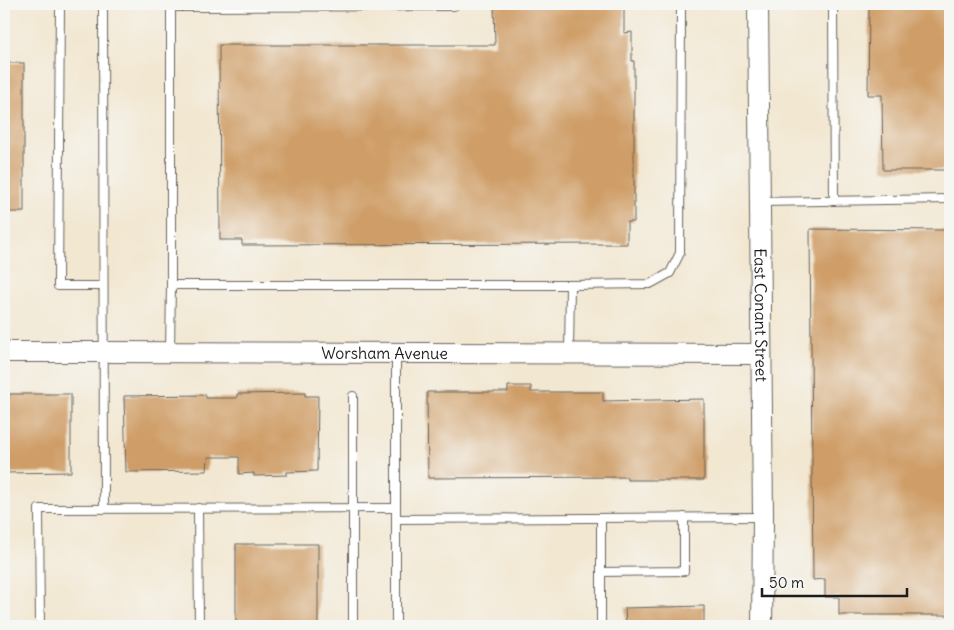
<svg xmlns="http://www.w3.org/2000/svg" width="954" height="630" viewBox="0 0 954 630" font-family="Delius,sans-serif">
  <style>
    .building { fill: #cf9e67 }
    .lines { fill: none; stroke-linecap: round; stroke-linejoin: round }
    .service-casing { stroke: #67635b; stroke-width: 10 }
    .tertiary-casing { stroke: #67635b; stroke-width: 22 }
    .service { stroke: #fff; stroke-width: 8 }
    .tertiary { stroke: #fff; stroke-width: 20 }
    .labels { text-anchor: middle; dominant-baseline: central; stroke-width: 5; stroke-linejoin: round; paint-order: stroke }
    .street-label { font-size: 16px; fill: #1c1c1c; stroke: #f6f6f2 }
  </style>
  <rect width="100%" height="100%" fill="#f6f6f2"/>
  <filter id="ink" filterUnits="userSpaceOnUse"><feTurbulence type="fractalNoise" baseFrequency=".02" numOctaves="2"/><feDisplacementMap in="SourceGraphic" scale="10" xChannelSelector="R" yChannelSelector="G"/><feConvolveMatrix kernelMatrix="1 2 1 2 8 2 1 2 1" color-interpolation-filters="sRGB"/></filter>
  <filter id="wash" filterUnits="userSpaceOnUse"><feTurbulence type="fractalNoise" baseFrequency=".0096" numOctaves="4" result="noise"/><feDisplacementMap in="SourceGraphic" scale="20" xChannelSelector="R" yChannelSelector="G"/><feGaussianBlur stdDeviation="1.12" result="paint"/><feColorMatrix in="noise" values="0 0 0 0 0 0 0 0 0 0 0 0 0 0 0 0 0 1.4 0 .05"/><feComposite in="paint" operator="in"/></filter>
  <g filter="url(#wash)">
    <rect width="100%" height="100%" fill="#f2e7d1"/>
    <g id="blocks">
      <!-- building -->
      <g class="building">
        <polygon points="494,4 624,5 624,33 632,32 632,61 634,61 634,222 627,222 627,244 242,245 242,240 220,240 219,45 495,45"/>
        <polygon points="869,4 950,4 950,170 883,170 882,95 868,95"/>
        <rect x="4" y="63" width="20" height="149"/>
        <polygon points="810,229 950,230 950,615 839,615 839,597 825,597 825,579 813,580"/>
        <polygon points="508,386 531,386 531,392 603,392 603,401 704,399 704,480 627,480 627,477 428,478 427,392 508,392"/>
        <polygon points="305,393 305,396 318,396 317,471 287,472 287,475 254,476 254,473 239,474 239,457 208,457 207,471 126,472 124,396 206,395 206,398 237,398 237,394"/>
        <polygon points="9,394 71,394 71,472 4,473 4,399 9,399"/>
        <rect x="236" y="544" width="82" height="82"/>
        <polygon points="704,606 704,626 626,626 625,608"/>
      </g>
    </g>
  </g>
  <g filter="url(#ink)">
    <use href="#blocks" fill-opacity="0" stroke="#67635b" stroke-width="1"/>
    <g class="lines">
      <!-- service casing -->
      <g class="service-casing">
        <g id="service">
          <polyline points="60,4 58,286 103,286"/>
          <polyline points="103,4 104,508"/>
          <polyline points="171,4 171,285 570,285 650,284 670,273 680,253 681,4"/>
          <polyline points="833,4 834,201"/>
          <polyline points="171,7 454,6 454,4"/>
          <polyline points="760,202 950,199"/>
          <polyline points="170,351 171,285"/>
          <polyline points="569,353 570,285"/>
          <polyline points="353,396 353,626"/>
          <polyline points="198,508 199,626"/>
          <polyline points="396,519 762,517"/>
          <polyline points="601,572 684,571 684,517"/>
          <polyline points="40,626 39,509 396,508"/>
          <polyline points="396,626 396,354"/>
          <polyline points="601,626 601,518"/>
        </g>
      </g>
      <!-- tertiary casing -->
      <g class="tertiary-casing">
        <g id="tertiary">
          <path id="s1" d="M758,4L763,517L762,626"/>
          <path id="s2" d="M4,350L8,352H103L761,354"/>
        </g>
      </g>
      <!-- service -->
      <use href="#service" class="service"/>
      <!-- tertiary -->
      <use href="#tertiary" class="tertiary"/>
    </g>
  </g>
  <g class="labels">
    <!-- street labels -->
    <g class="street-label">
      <text stroke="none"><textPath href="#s1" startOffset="311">East Conant Street</textPath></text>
      <text stroke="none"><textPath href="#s2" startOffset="381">Worsham Avenue</textPath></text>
    </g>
  </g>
  <!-- margin -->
  <rect width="954" height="630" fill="none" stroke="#f6f6f2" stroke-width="20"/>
  <!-- scale -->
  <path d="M762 588v8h145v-8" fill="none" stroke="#1c1c1c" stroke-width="2.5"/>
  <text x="769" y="588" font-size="15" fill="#1c1c1c" stroke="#f6f6f2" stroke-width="4" paint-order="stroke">50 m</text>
</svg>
